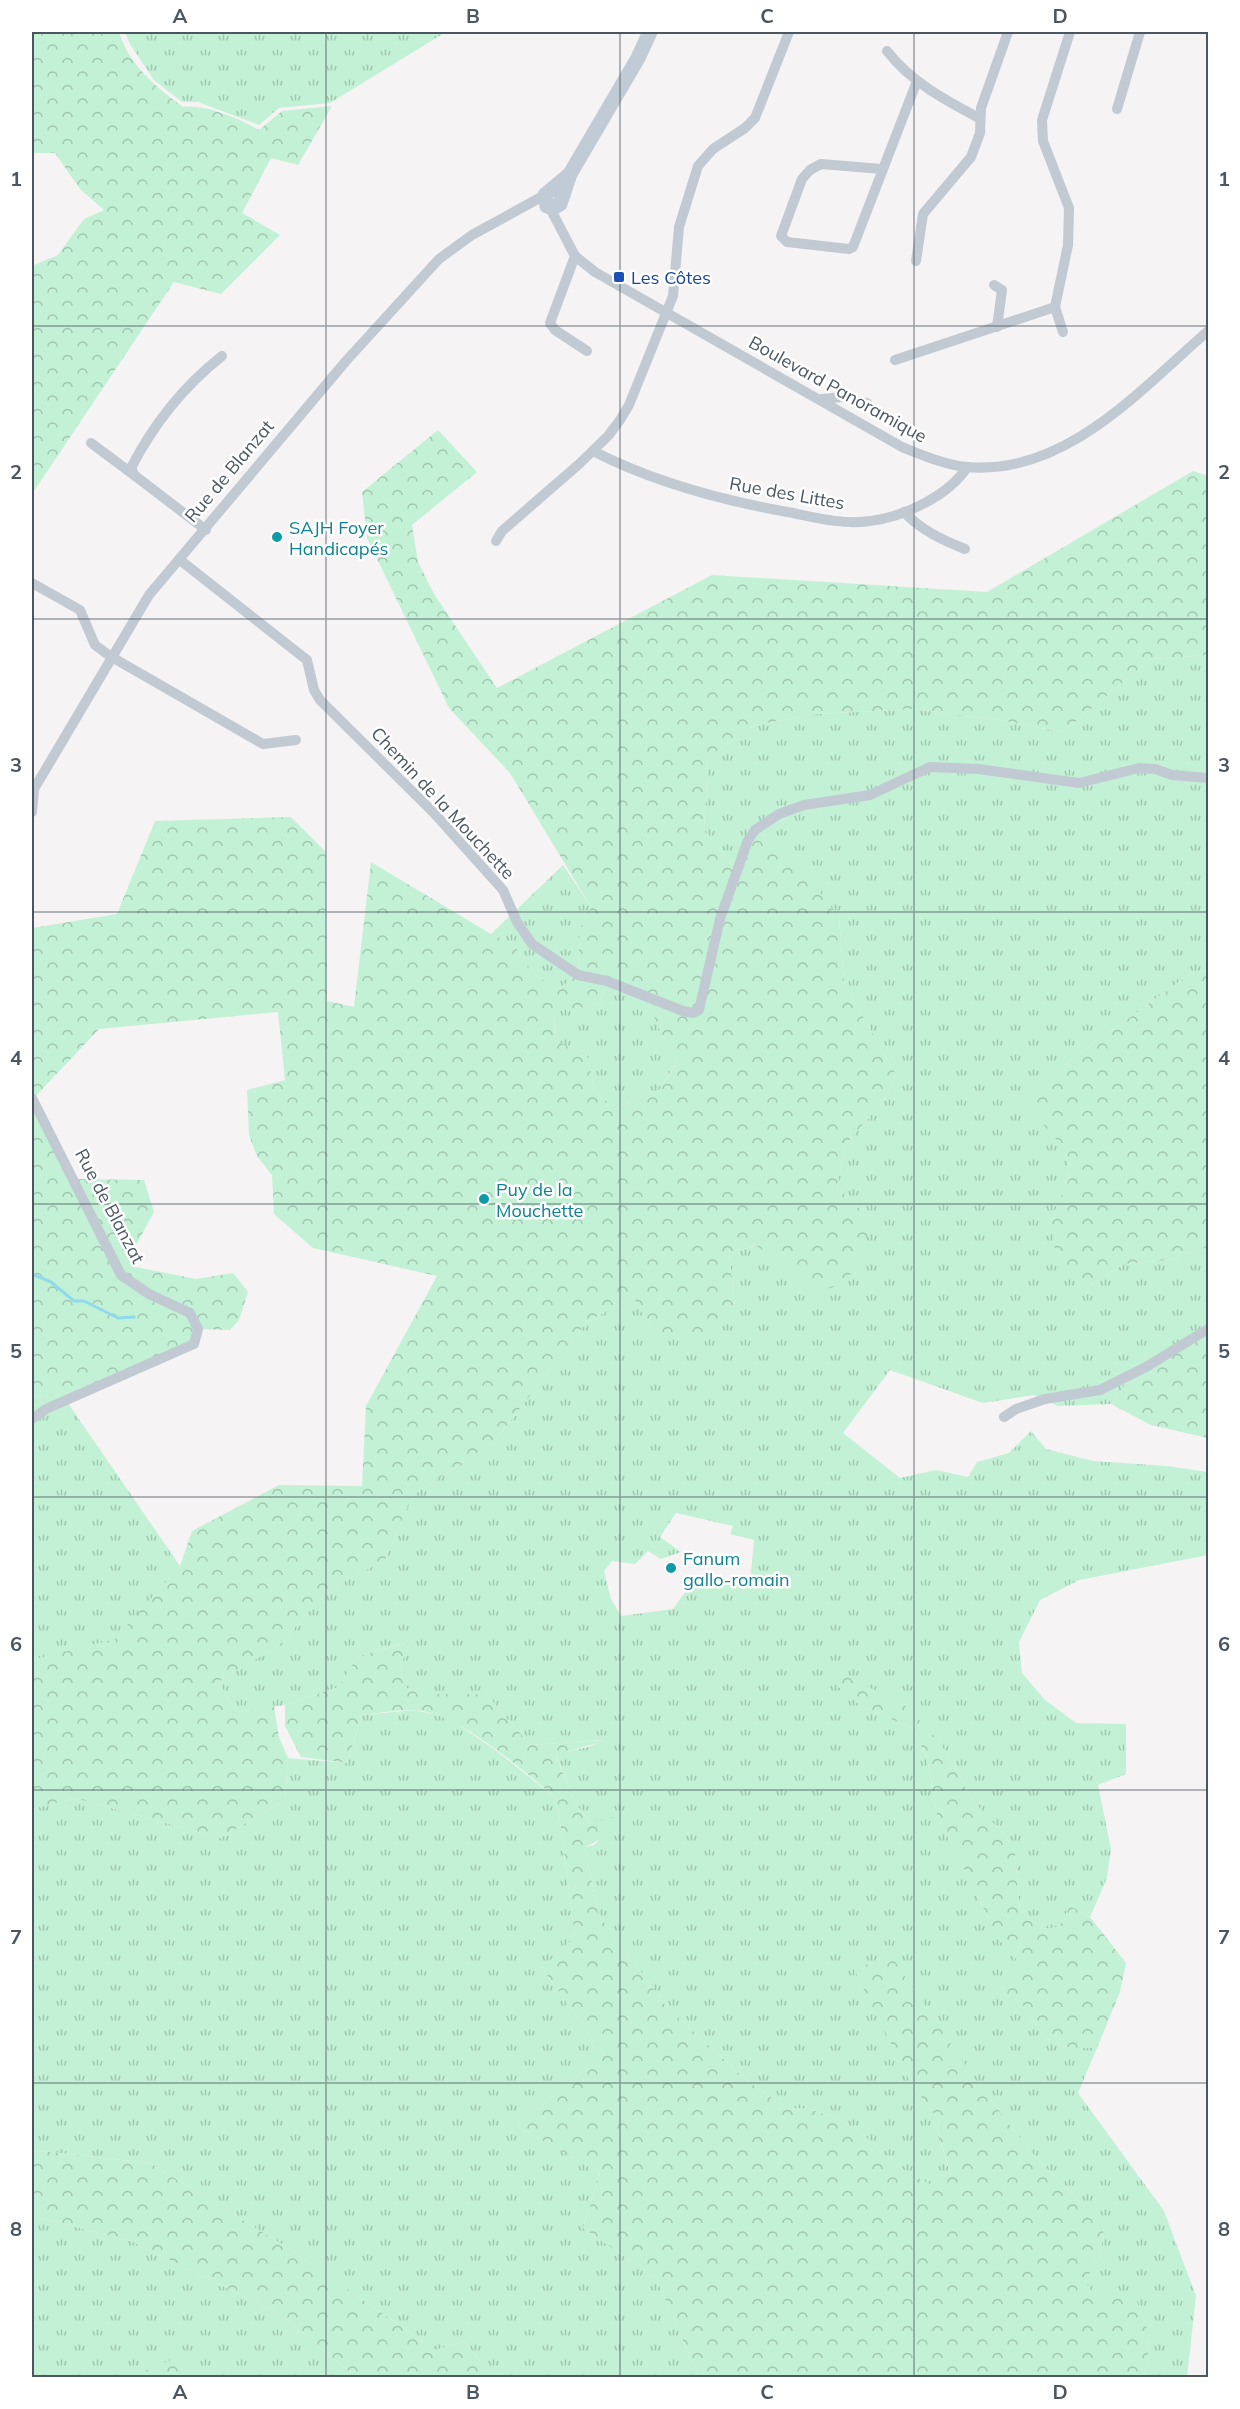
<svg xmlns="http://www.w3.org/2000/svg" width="1240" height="2409" viewBox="0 0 1240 2409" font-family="Mulish,sans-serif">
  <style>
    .grass { fill: url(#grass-tufts); fill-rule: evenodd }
    .forest { fill: url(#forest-crowns); fill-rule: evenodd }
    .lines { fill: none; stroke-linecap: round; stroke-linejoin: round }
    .stream { stroke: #90daee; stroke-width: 3 }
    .street { stroke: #c1cad2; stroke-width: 10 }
    .secondary { stroke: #c1cbd6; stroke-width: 15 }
    .grid { fill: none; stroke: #4a5661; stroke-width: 1.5; stroke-opacity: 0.55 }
    .transit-dot { fill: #1a4fb4; stroke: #fff; stroke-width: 2 }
    .culture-dot { fill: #0f9aa8; stroke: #fff; stroke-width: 2 }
    .labels { text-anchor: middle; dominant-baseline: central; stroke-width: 5; stroke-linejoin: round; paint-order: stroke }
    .transit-label { font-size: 18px; fill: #164399; stroke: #fff; text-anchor: start }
    .street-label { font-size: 18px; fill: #4a5661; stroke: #fff }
    .culture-label { font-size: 18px; fill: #0d838f; stroke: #fff; text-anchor: start }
    .neatline { fill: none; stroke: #4a5661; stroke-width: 2 }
    .grid-label { font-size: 20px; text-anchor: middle; font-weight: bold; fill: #4a5661 }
  </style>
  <defs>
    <pattern id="grass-tufts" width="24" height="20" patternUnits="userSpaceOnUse" patternTransform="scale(1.5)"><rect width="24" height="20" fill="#c3f1d5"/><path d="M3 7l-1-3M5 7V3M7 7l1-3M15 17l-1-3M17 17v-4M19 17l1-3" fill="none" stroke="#a0c6b0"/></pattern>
    <pattern id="forest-crowns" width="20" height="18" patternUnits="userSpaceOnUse" patternTransform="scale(1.5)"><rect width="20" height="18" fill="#c3f1d5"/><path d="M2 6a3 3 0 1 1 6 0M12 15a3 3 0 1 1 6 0" fill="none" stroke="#a0c6b0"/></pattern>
  </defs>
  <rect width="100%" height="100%" fill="#f5f3f3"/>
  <!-- grass -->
  <g class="grass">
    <polygon points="125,32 446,32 330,103 279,108 259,125 198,102 182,102 154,80 130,44"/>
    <path d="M1208,655V969L1187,976L1053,1073L1027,1104L1067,1151L1070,1177L1051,1220L1088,1286L1124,1264L1168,1260L1208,1247V1335L1126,1383L1111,1404L1058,1406L1034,1395L983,1403L890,1370L843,1433L900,1478L936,1470L968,1477L977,1462L1009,1453L1031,1431L1046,1449L1093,1461L1167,1466L1208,1472V1555L1079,1580L1040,1600L1019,1642L1022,1673L1045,1700L1076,1723L1126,1724V1774L1098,1785L1111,1849L1107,1878L1090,1917L1070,1906L1059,1927L1044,1929L1020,1911L1015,1853L1005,1836L974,1802L939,1741L866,1687L838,1671L861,1706L912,1728L927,1758L937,1815L999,1939L1021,1964L997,1993L1021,2002L1044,2037L1069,2048H1097L1078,2093L1164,2211L1196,2296L1187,2377H1145L1150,2337L1097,2299L1085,2282L1100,2255L1104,2227L1030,2151L977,2082H910L939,2120L937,2130L951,2176L931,2185L897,2166L865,2136L839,2119L809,2109L786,2108L745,2079L666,2006L598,1914L585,1847L594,1845L625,1815L591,1824L574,1801L556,1754L588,1747L604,1740L530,1745L486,1694H420L404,1687L400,1666L410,1641L357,1657L339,1687L285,1705L239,1712L226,1697L220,1681L280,1644L328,1590L385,1560L413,1495L494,1442L587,1322L633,1296L652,1331L735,1307L729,1252L758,1246L818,1291L862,1211L837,1187L845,1145L886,1098L896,1075L844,983L839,917L736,871L704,831L708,757L755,725L817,714L914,709L994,719L1063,732L1151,659ZM676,1513L733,1526L730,1534L754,1540L750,1583L720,1578L692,1583L673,1609L621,1616L611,1599L604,1571L612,1561L635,1564L648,1551L661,1559L681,1552L660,1537Z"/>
    <polygon points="563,865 591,907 580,929 578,975 557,990 533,973 513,943 491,934"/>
    <polygon points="607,981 645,995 675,1065 659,1090 611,1110 595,1090 586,1052 554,1041 555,1010 599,1005"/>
    <polygon points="61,1393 180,1566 115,1640 32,1660 32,1398"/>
    <polygon points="414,1710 447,1717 494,1749 557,1799 575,1937 542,1968 604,2055 517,2126 600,2173 583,2228 656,2278 699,2377 503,2377 480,2361 464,2342 435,2350 296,2253 150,2163 32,2150 32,1809 75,1798 220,1838 285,1800 288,1758 347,1763 362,1715"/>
    <polygon points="32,2216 131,2241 278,2313 356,2377 32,2378"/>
  </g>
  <!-- forest -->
  <g class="forest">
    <path d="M32,32H119C129,65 156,87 183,107C205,104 240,119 259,130L282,111L332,106L298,165L271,158L242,213L280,235L221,294L174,282L32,494V266L58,255L84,219L104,210L80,189L55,153H32Z"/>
    <path d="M438,430L477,472L412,525L418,562L434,594L497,688L712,575L987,592L1193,471L1208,476V655L1151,659L1063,732L994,719L914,709L817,714L755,725L708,757L704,831L736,871L755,830L808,877L839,917L844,983L896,1075L886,1098L845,1145L837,1187L862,1211L868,1236L846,1284L818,1291L757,1246L729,1252L735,1307L717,1332L699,1342L652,1331L633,1296L587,1322L494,1442L413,1495L385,1560L328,1590L280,1644L220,1681L226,1697L239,1712L274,1706L279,1737L288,1758L285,1800L220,1838L75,1798L32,1809V1660L115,1639L180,1566L192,1531L279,1485L362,1486L366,1406L437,1276L313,1248L274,1214L272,1175L257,1156L249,1135L247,1090L285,1080L278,1012L99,1029L32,1100L73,1179L144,1180L154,1212L136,1245V1267L196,1279L233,1273L248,1292L239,1320L230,1330L198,1329L194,1344L66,1400L61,1393L32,1398V928L117,914L155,821L291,817L326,852L327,1001L354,1007L371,862L491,934L513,943L533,973L557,990L578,975L580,929L591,907L510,773L449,708L367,538L362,492ZM607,981L645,995L675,1066L659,1090L611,1110L595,1090L586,1052L554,1041L555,1011L599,1005Z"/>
    <polygon points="1208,969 1208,1247 1168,1260 1124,1264 1088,1286 1057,1268 1051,1219 1070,1177 1067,1152 1026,1104 1053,1073 1187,976"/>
    <polygon points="1208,1335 1208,1438 1151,1425 1111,1404 1126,1383"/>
    <path d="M411,1641L400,1666L404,1687L420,1694H486L530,1745L607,1740L556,1755L574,1801L590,1823L625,1814L615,1832L585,1847L598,1914L666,2006L745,2079L786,2108L809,2109L839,2119L865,2136L897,2166L931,2185L951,2175L937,2130L939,2120L910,2082L856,1973L859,1968L890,1954L977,2082L1030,2151L1104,2227L1100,2255L1085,2282L1097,2299L1135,2296L1150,2337L1145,2377H699L656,2278L583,2228L600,2173L517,2126L604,2055L542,1968L575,1937L557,1799C524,1771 457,1711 413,1710C396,1710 378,1713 362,1715L347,1763L301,1757L285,1726V1705L339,1687L357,1657Z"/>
    <polygon points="838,1671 907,1707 939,1741 974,1802 1005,1836 1015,1853 1020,1911 1044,1929 1059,1927 1070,1906 1090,1917 1126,1963 1120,1992 1097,2048 1069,2048 1044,2037 1021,2002 997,1993 1020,1964 999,1939 937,1815 927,1758 912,1728 861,1706 827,1677"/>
    <polygon points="32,2150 150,2163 296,2253 435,2350 464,2342 480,2361 503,2377 356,2377 278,2313 131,2241 32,2216"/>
    <polygon points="176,2358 191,2367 200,2377 129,2377"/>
  </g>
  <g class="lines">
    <!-- stream -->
    <polyline class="stream" points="32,1274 51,1282 74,1301 84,1301 118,1318 134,1317"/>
    <!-- street -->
    <g class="street">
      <path d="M887,51C911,82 945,100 979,118"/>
      <polyline points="1117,109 1140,32"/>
      <polyline points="882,169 821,164 810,170 802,179 781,236 787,242 849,249 853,247 917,81"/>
      <path d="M550,208L575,256L595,272L902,447C922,455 945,465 967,467C1065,476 1141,389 1208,331"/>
      <polyline points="575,256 550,323 555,330 587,351"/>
      <polyline points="916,261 923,214 971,157 980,133 981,108 1008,32"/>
      <polyline points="994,285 1002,290 997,327"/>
      <polyline points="1055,307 1063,332"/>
      <polyline points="895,360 1055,307 1068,245 1069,208 1043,141 1042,120 1070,32"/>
      <polyline points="822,399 842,397 867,403"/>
      <polyline points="91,443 134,475"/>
      <path d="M593,451C655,483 724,501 793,513C817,518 845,525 870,521C903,517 949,496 967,467"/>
      <path d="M904,512C921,530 942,540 965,549"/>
      <path d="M206,530L134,475L131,468C153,425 184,386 222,356"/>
      <polyline points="496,541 502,531 578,465 608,436 620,420 629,405 673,296 679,227 698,166 713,149 745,128 755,118 789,32"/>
      <polyline points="180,560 307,660 314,690 320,700 433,812 503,890 517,922 532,944 578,975 607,981 683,1011 693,1013 699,1010 720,919 748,840 755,830 779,814 804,805 870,795 930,767 978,769 1079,783 1139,768 1155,769 1172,775 1208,778"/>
      <polyline points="32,583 80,610 95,645 110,656 263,744 296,740"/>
      <polyline points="32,812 34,789 149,595 346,361 439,259 472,235 545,195"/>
      <polyline points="32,1098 121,1275 149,1294 190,1313 198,1329 194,1344 46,1409 32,1419"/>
      <polyline points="1004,1417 1016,1409 1045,1399 1100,1390 1146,1367 1208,1329"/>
    </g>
    <!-- secondary -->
    <polyline class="secondary" points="570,174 545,195 547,206 553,208 560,204 570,174 638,58 650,32"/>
  </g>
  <!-- grid -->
  <path class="grid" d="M326,32V2378M620,32V2378M914,32V2378M32,326H1208M32,619H1208M32,912H1208M32,1204H1208M32,1497H1208M32,1790H1208M32,2083H1208"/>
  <!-- markers -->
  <rect class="transit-dot" x="613" y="271" width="12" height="12" rx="3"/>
  <g class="culture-dot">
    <circle cx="277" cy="537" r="6"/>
    <circle cx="484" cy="1199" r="6"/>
    <circle cx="671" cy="1568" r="6"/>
  </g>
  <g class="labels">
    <!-- transit labels -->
    <g class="transit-label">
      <text x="631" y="277">Les Côtes</text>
    </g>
    <!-- street labels -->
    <g class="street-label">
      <text transform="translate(838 389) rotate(29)">Boulevard Panoramique</text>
      <text transform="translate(229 471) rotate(-50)">Rue de Blanzat</text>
      <text transform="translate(787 493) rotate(10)">Rue des Littes</text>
      <text transform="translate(443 803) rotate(47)">Chemin de la Mouchette</text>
      <text transform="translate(110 1206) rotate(62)">Rue de Blanzat</text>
    </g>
    <!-- culture labels -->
    <g class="culture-label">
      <text x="289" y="527">SAJH Foyer<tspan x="289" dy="21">Handicapés</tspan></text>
      <text x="496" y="1189">Puy de la<tspan x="496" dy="21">Mouchette</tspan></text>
      <text x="683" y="1558">Fanum<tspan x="683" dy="21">gallo-romain</tspan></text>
    </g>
  </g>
  <!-- border -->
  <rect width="1240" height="2409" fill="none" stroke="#ffffff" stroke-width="66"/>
  <rect x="33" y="33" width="1174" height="2343" class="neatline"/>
  <g class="grid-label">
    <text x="180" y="23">A</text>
    <text x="473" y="23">B</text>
    <text x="767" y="23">C</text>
    <text x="1060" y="23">D</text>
    <text x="16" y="186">1</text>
    <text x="1224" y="186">1</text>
    <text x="16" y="479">2</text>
    <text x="1224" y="479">2</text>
    <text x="16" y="772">3</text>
    <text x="1224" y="772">3</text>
    <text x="16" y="1065">4</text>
    <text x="1224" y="1065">4</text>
    <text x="16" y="1358">5</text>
    <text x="1224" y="1358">5</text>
    <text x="16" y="1651">6</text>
    <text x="1224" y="1651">6</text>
    <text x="16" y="1944">7</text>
    <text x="1224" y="1944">7</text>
    <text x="16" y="2236">8</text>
    <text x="1224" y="2236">8</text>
    <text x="180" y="2399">A</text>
    <text x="473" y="2399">B</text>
    <text x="767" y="2399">C</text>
    <text x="1060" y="2399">D</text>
  </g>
</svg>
